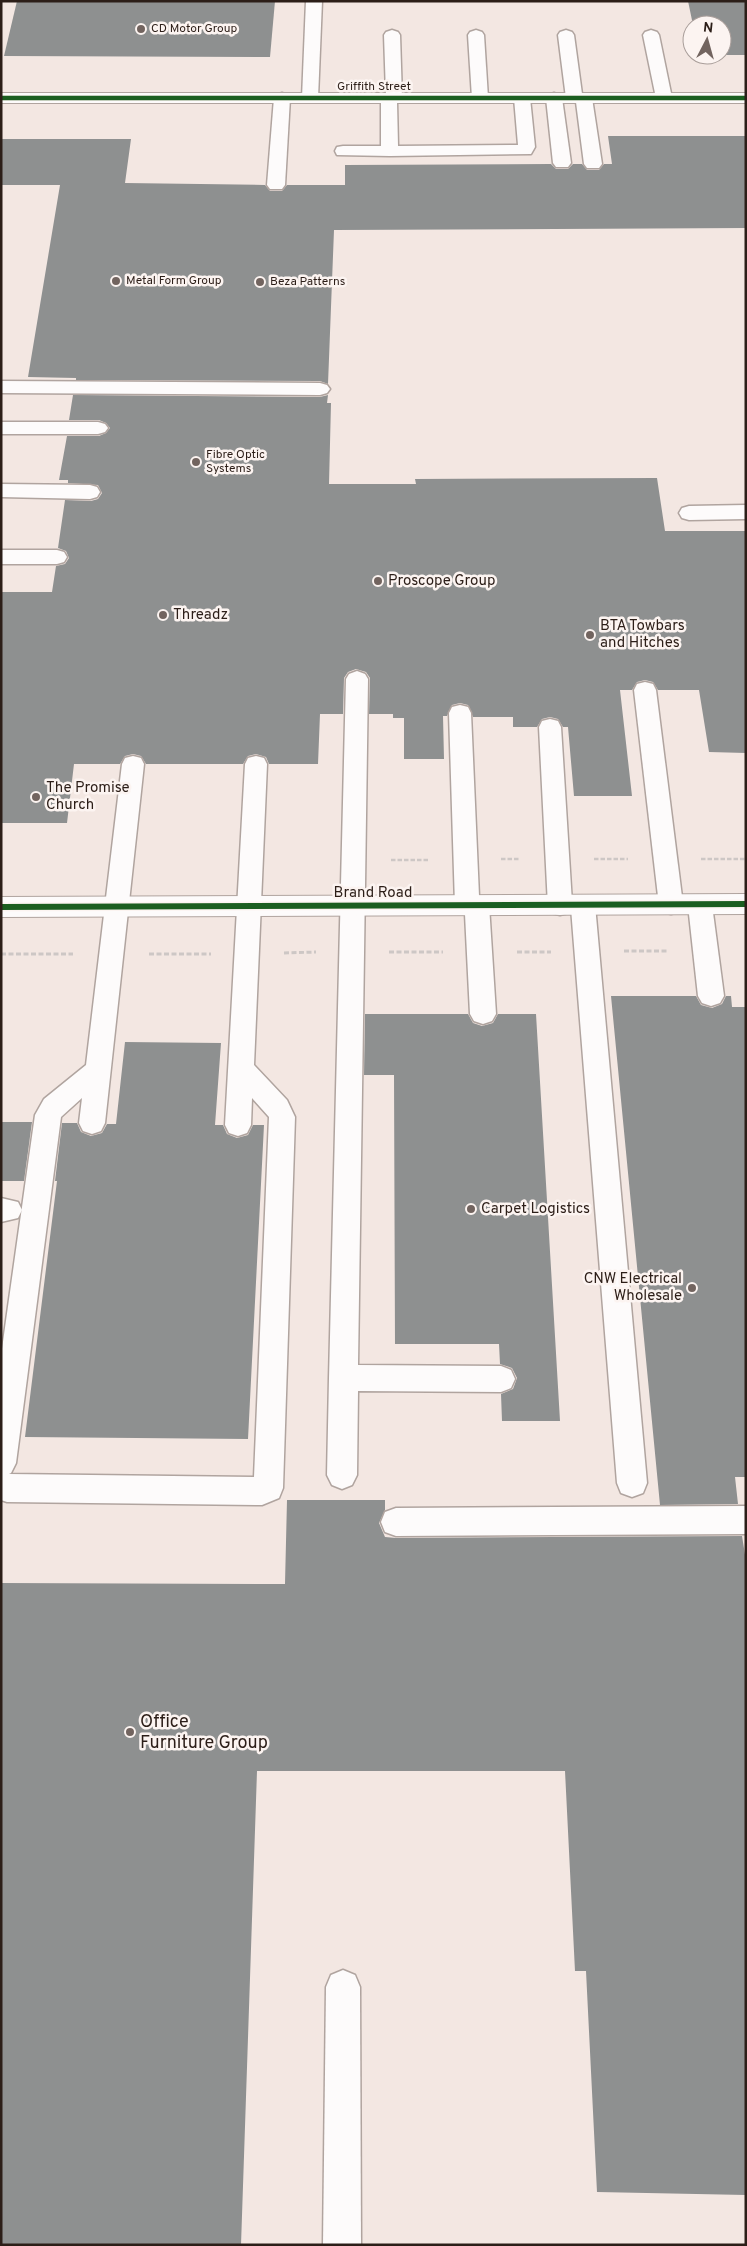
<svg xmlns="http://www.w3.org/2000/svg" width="747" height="2246" viewBox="0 0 747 2246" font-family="Overpass,sans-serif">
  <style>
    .building { fill: #8e9090 }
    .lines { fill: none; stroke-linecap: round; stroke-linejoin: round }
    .lane-casing { stroke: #b0a49f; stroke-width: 3 }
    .street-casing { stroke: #b0a49f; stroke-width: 2 }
    .path-far1 { stroke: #cdc7c5; stroke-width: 2.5; stroke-dasharray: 4.5 2; stroke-linecap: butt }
    .path { stroke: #cdc7c5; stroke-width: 3; stroke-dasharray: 5 2.5; stroke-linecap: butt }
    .lane { fill: #fdfbfb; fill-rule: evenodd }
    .street { fill: #fdfbfb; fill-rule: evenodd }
    .cycleway-far1-casing { stroke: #fcf4f1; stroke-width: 6 }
    .cycleway-casing { stroke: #fcf4f1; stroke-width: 9 }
    .cycleway-far1 { stroke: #1b5e20; stroke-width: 4.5 }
    .cycleway { stroke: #1b5e20; stroke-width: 6 }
    .poi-dot { fill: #72645f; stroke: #fcf4f1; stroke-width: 2 }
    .labels { text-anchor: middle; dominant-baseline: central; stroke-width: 5; stroke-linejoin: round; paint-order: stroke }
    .far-poi-label { font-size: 12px; fill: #2c1e18; stroke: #fcf4f1; text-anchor: start }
    .far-street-label { font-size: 12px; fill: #2c1e18; stroke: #fcf4f1 }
    .poi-label { font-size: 15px; fill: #2c1e18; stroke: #fcf4f1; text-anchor: start }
    .street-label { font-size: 15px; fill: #2c1e18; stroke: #fcf4f1 }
    .near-poi-label { font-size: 18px; fill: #2c1e18; stroke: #fcf4f1; text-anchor: start }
  </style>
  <rect width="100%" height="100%" fill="#f3e7e2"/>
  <!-- building -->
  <g class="building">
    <polygon points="17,1 275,1 270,57 4,56"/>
    <polygon points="688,1 746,1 746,55 700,55 722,55 722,25 693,25"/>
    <polygon points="608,136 746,136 746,228 334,230 328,384 320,381 76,380 76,378 28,377 60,185 1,185 1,139 131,139 125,183 265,185 270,191 282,191 287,185 345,185 345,165 551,164 556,169 568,169 573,164 582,164 587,170 599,170 604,164 612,164"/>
    <polygon points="73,395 320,397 328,395 327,403 331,403 329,484 416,484 415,479 657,478 665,531 746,531 746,753 709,752 699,690 658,690 653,682 645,680 637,682 632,690 620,690 632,796 574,796 568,727 563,727 558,719 550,717 542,719 537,727 513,727 513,717 473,717 468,705 460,703 452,705 447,716 443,716 444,759 404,759 404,718 393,718 393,714 369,714 370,678 366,672 356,669 348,672 344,678 343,714 320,714 318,764 269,764 266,757 256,754 248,756 243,764 146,764 141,756 133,754 125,756 120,764 74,764 67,823 1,823 1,592 52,592 56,566 65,564 69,558 66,551 58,548 65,500 91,501 98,499 102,493 98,485 68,483 68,480 59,480 67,436 99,436 106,433 110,428 106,423 99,420 69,420"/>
    <polygon points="611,996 696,996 701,1005 712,1008 722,1004 726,996 731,996 732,1007 746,1007 746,1477 735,1477 738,1504 660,1505"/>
    <polygon points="365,1014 468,1014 473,1023 482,1026 493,1023 498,1014 536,1014 560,1421 502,1421 501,1394 513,1389 517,1378 512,1368 500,1364 499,1344 395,1344 394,1075 364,1075"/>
    <polygon points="125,1042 221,1043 215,1125 223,1125 227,1134 237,1138 248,1135 253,1125 264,1125 248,1439 25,1437 57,1181 55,1181 62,1123 77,1123 81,1132 91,1136 102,1133 107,1124 116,1124"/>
    <polygon points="1,1122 32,1122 24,1181 1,1181"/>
    <polygon points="287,1500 385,1500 385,1510 379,1523 385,1537 396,1538 742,1536 746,1561 746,2195 597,2192 586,1971 575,1971 565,1771 257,1771 241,2245 1,2245 1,1583 285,1584"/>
  </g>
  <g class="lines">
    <!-- lane casing -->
    <g class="lane-casing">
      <g id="lane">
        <polygon points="306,1 322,1 318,98 316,101 304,101 302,98"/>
        <polygon points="392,30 398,32 400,35 402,98 397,102 398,146 518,145 514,98 516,95 528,95 530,98 535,147 531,154 390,156 337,155 335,151 337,147 343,146 381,146 381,98 386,94 384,35 386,32"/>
        <polygon points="476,30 482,32 484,35 488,98 486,101 474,101 472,98 468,35 470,32"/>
        <polygon points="566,30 572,32 574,35 582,94 590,95 592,98 602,164 599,168 587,168 584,164 576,102 568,101 566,98 558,35 560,32"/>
        <polygon points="651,30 657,32 659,35 672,98 670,101 658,101 656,98 643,35 645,32"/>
        <polygon points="282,93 288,95 290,98 285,185 282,189 270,189 267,185 274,98 276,95"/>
        <polygon points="554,93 560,95 562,98 571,163 568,167 556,167 553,163 546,98 548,95"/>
        <polygon points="1,381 320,383 327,385 330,389 327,393 320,395 1,393"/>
        <polygon points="1,422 98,422 105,424 108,428 105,432 98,434 1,434"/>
        <polygon points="1,484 90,485 97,487 100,492 97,497 90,499 1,497"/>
        <polygon points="746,505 746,519 689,520 682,518 679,513 682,508 689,506"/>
        <polygon points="1,550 57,550 64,552 67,557 64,562 57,564 1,564"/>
        <polygon points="357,671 365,674 368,679 358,1365 501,1366 511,1370 515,1379 511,1388 501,1392 358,1391 357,1475 352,1485 342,1489 332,1485 327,1475 329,1378 346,679 349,674"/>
        <polygon points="645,682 653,684 656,690 683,905 680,912 671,914 662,912 659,905 634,690 637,684"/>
        <polygon points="460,705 468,707 471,713 479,896 486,898 489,905 496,1014 492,1021 483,1024 474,1021 470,1014 465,914 458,912 455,905 449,713 452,707"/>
        <polygon points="550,719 558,721 561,727 572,903 574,898 583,896 592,898 595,905 647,1483 643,1493 632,1497 621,1493 617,1483 571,908 569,913 560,915 551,913 548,906 539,727 542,721"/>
        <polygon points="133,756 141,758 144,764 105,1123 101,1131 92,1134 83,1131 79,1123 82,1098 61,1117 16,1463 11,1473 9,1474 254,1477 269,1117 252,1098 251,1125 247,1133 238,1136 229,1133 225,1125 245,764 248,758 256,756 264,758 267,764 254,1065 287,1100 295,1117 283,1488 279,1498 262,1505 7,1502 1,1500 1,1356 35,1115 44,1099 86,1065 122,764 125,758"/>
        <polygon points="700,896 709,898 712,905 724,996 720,1003 711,1006 702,1003 698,996 688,905 691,898"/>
        <polygon points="1,1198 18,1202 22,1210 18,1218 1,1222"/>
        <polygon points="746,1506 746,1534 396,1536 385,1532 381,1522 385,1512 396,1508"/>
        <polygon points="343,1970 355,1975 360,1987 361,2245 323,2245 326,1987 331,1975"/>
      </g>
    </g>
    <!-- street casing -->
    <g class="street-casing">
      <g id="street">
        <rect x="1" y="93" width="745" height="10"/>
        <polygon points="746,894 746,914 1,917 1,897"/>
      </g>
    </g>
    <!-- path-far1 -->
    <g class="path-far1">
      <polyline points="501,859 520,859"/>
      <polyline points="594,859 628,859"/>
      <polyline points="701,859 746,859"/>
      <polyline points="391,860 428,860"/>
    </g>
    <!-- path -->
    <g class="path">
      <polyline points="624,951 668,951"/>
      <polyline points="389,952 443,952"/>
      <polyline points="517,952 551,952"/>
      <polyline points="284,953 316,952"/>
      <polyline points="1,954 73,954"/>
      <polyline points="149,954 211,954"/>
    </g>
    <!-- lane -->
    <use href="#lane" class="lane"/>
    <!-- street -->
    <use href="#street" class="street"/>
    <!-- cycleway-far1 casing -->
    <g class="cycleway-far1-casing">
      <polyline id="cycleway-far1" points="1,98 746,98"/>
    </g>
    <!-- cycleway casing -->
    <g class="cycleway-casing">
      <polyline id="cycleway" points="1,907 746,904"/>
    </g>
    <!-- cycleway-far1 -->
    <use href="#cycleway-far1" class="cycleway-far1"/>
    <!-- cycleway -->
    <use href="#cycleway" class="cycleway"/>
  </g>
  <!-- markers -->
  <g class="poi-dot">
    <circle cx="141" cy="29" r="5"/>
    <circle cx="116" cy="281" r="5"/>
    <circle cx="260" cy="282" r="5"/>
    <circle cx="196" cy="462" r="5"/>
    <circle cx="378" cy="581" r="5"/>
    <circle cx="163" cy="615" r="5"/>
    <circle cx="590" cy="635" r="5"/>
    <circle cx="36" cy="797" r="5"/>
    <circle cx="471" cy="1209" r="5"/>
    <circle cx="692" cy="1288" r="5"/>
    <circle cx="130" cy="1732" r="5"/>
  </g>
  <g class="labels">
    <!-- far-poi labels -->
    <g class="far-poi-label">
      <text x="151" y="29">CD Motor Group</text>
      <text x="126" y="281">Metal Form Group</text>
      <text x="270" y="282">Beza Patterns</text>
      <text x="206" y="455">Fibre Optic<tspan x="206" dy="14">Systems</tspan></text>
    </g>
    <!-- far-street labels -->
    <g class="far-street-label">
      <text x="374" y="87">Griffith Street</text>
    </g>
    <!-- poi labels -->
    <g class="poi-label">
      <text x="388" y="581">Proscope Group</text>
      <text x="173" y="615">Threadz</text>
      <text x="600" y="626">BTA Towbars<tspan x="600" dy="17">and Hitches</tspan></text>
      <text x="46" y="788">The Promise<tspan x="46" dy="17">Church</tspan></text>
      <text x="481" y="1209">Carpet Logistics</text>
      <text x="682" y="1279" text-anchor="end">CNW Electrical<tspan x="682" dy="17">Wholesale</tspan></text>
    </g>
    <!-- street labels -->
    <g class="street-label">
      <text x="373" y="893">Brand Road</text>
    </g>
    <!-- near-poi labels -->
    <g class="near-poi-label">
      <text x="140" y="1722">Office<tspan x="140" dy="21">Furniture Group</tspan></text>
    </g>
  </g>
  <!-- border -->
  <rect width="747" height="2246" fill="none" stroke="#2c1e18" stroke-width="5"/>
  <!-- north arrow -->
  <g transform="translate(707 40) rotate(6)"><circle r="24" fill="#fcf4f1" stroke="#a99e9a"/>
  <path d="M0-4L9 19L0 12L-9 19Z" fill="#72645f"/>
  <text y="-8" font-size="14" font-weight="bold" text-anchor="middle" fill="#2c1e18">N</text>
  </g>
</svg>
